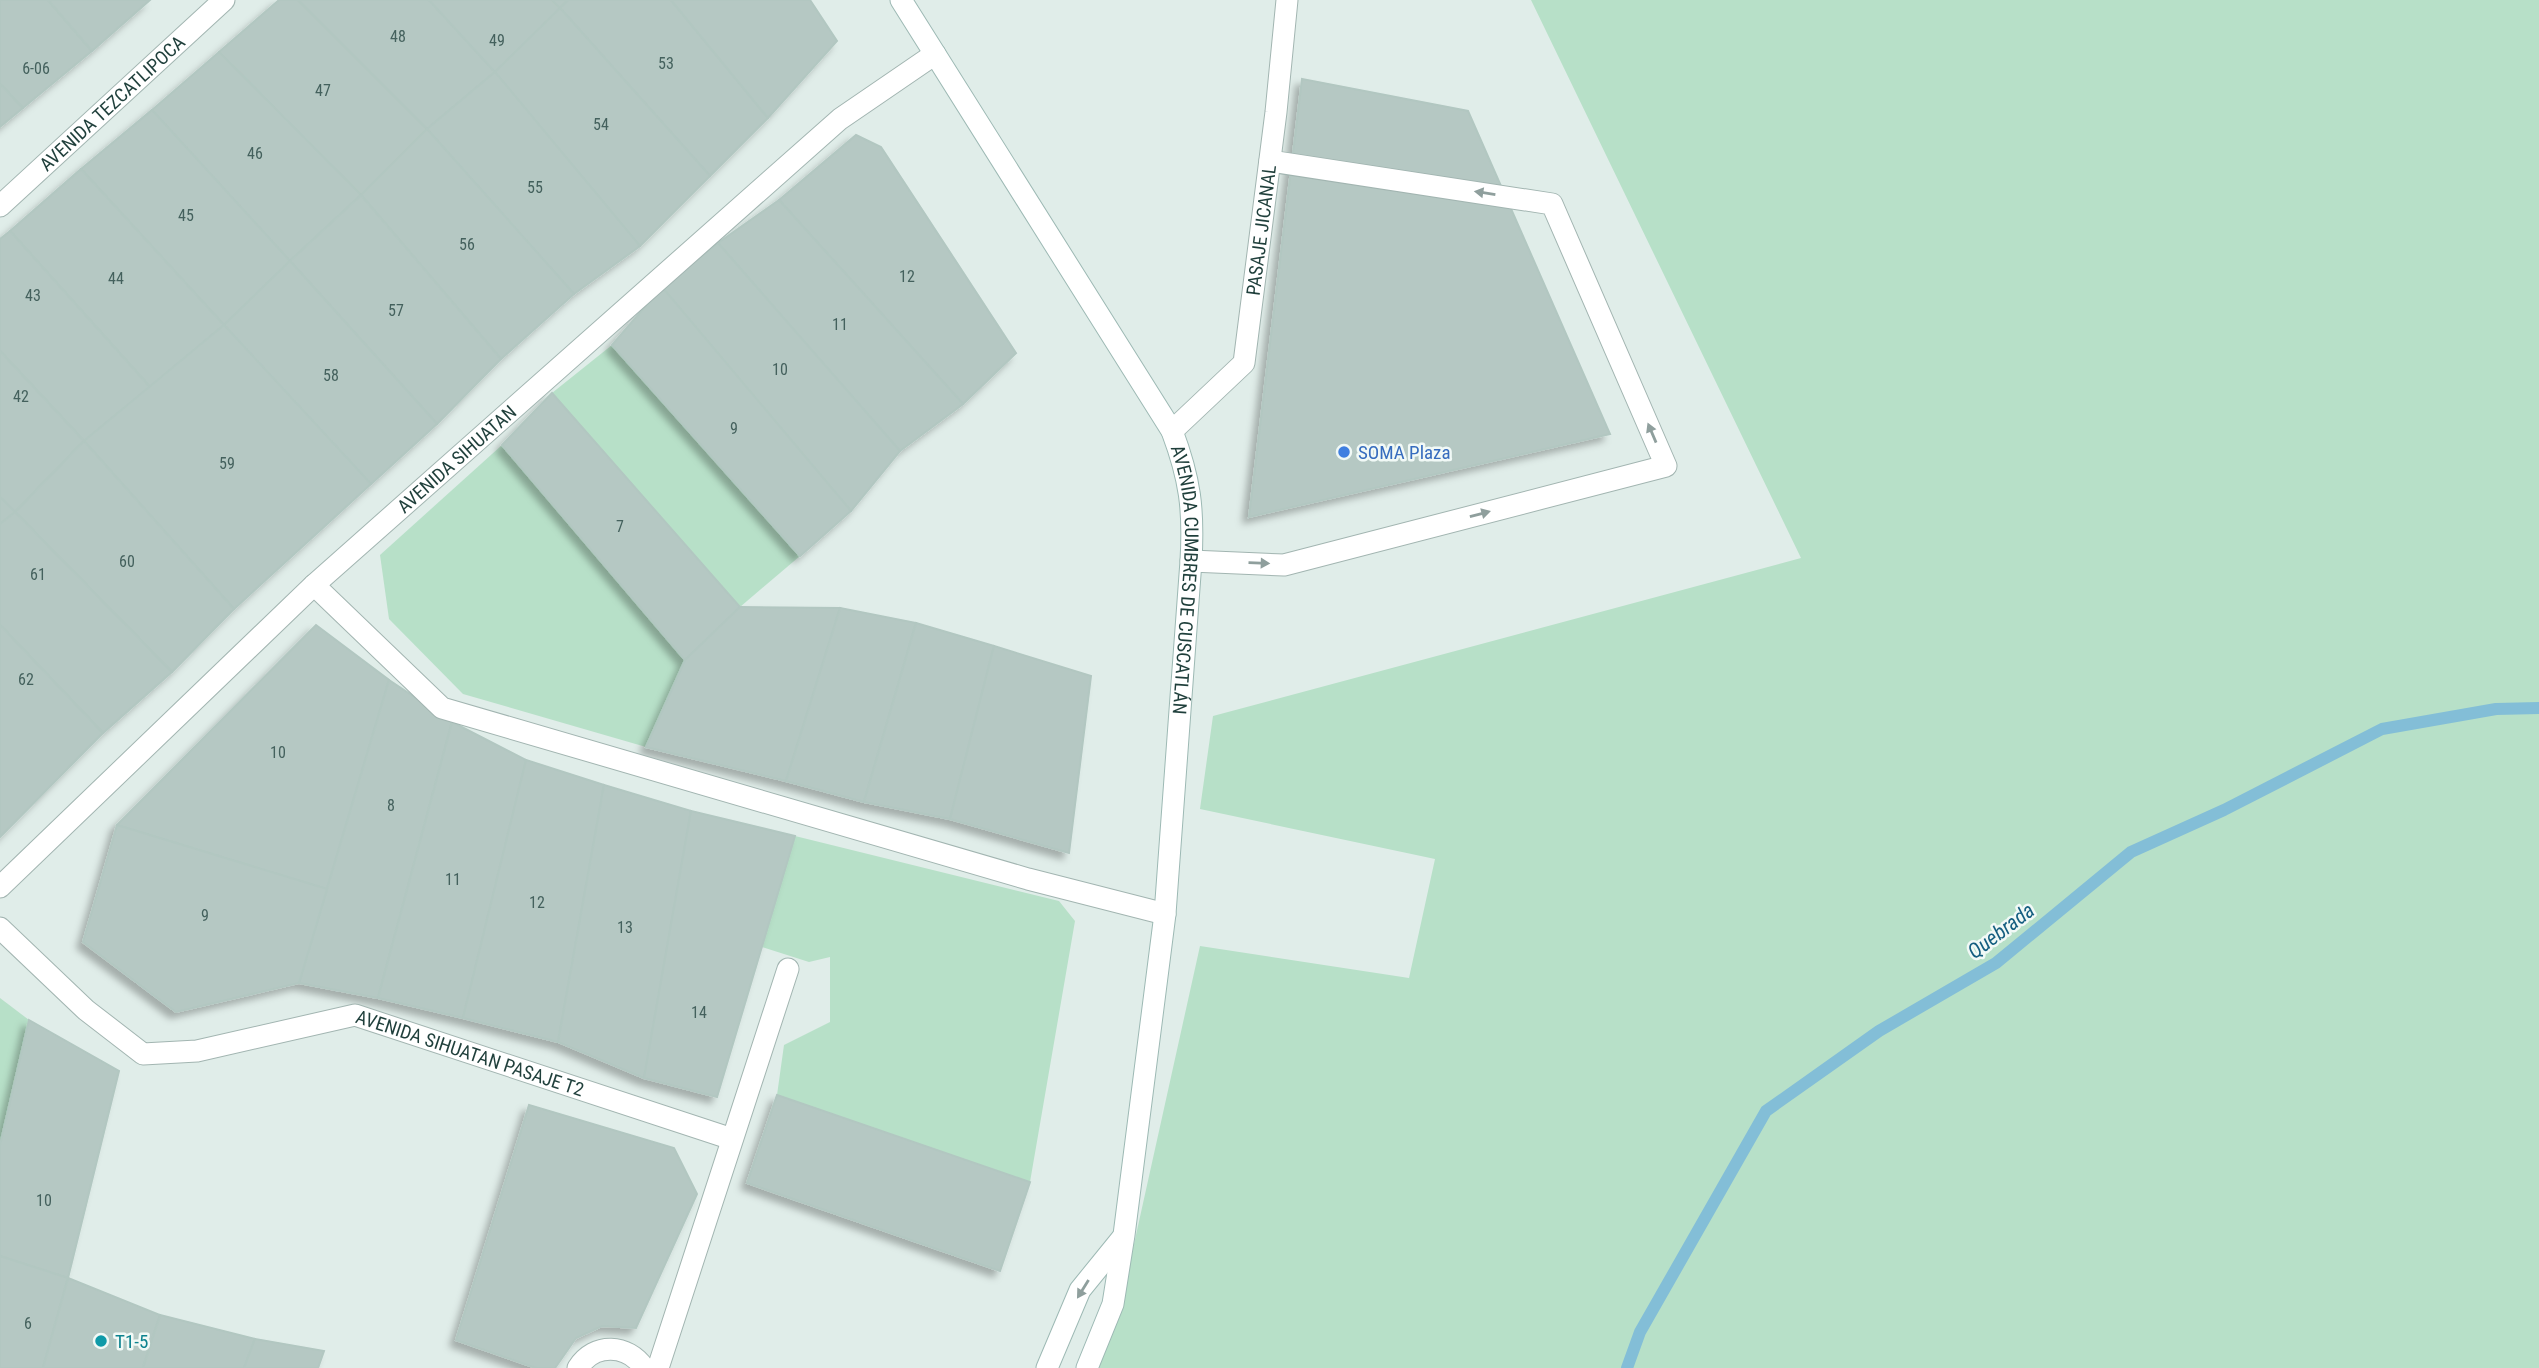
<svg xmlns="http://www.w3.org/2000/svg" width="2539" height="1368" viewBox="0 0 2539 1368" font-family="'Roboto Condensed',sans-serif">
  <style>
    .green { fill: #b7e0c8 }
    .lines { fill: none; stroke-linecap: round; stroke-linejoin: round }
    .stream { stroke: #83bed7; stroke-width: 12 }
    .building { fill: #b5c8c3; stroke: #b2c7c1; stroke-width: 2; filter: url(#shadow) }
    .service-casing { stroke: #a2b5b1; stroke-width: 23 }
    .minor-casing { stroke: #a2b5b1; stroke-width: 23 }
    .secondary-casing { stroke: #9db9b4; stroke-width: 23 }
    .service { stroke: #fff; stroke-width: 21 }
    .minor { stroke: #fff; stroke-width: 21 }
    .secondary { stroke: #fff; stroke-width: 21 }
    .oneway { fill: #8f9f9d }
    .shop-dot { fill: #3f7fe0; stroke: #f1f9f6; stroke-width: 2.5 }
    .culture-dot { fill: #0f9aa8; stroke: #f1f9f6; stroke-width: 2.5 }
    .labels { text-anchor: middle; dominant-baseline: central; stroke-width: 5; stroke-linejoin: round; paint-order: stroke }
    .number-label { font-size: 16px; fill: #44615d }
    .street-label { font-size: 19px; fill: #1f3f3b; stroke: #f1f9f6 }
    .shop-label { font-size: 19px; fill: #366cbe; stroke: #f1f9f6; text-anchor: start }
    .culture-label { font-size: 19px; fill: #0d838f; stroke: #f1f9f6; text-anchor: start }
    .water-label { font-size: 21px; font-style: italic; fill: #145e80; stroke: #f1f9f6 }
  </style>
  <defs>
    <filter id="shadow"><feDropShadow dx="-6" dy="6" stdDeviation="3.5" flood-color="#0004"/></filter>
  </defs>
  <rect width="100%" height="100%" fill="#e0ede9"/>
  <!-- green -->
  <g class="green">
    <polygon points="1531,0 2539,0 2539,1368 1092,1368 1130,1262 1200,946 1409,978 1435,859 1200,809 1213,716 1801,558"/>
    <polygon points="612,345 800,556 740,607 552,393"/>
    <polygon points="502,445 685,660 646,747 463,694 389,619 380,555"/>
    <polygon points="795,836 1059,901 1075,921 1030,1182 777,1095 784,1045 830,1022 830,957 809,962 762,947"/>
    <polygon points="0,998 29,1020 0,1145"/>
  </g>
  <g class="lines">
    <!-- stream -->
    <polyline class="stream" points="1627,1368 1640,1332 1766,1111 1879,1031 1996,963 2131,852 2224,810 2382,729 2496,709 2539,708"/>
  </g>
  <!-- building -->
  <g class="building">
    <polygon points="0,0 48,0 92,51 23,108 0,84"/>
    <polygon points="48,0 150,0 92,51"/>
    <polygon points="279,0 298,0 427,129 361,195 219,52"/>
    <polygon points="298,0 429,0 495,72 427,129"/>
    <polygon points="429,0 552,0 560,8 495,72"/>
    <polygon points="552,0 568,0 560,8"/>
    <polygon points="568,0 671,0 768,118 710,176 560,8"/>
    <polygon points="671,0 810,0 837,41 768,118"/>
    <polygon points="560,8 710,176 640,246 495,72"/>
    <polygon points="219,52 361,195 290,261 152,110"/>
    <polygon points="495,72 640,246 574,294 427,129"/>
    <polygon points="1302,79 1468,111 1610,434 1249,517"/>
    <polygon points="0,84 23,108 0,127"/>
    <polygon points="152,110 290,261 224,325 81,169"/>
    <polygon points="427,129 574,294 501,359 361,195"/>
    <polygon points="856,135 881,147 1016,353 963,404 779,200"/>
    <polygon points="81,169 224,325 150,387 10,231"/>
    <polygon points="361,195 501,359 437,424 290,261"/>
    <polygon points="779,200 963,404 900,451 718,243"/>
    <polygon points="10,231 150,387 84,441 0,351 0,239"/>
    <polygon points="718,243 900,451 851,511 662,287"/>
    <polygon points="290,261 437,424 371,484 224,325"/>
    <polygon points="662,287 851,511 800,556 612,345"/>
    <polygon points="224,325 371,484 234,609 84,441"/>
    <polygon points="0,351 84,441 15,512 0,497"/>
    <polygon points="552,393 740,607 685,660 502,445"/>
    <polygon points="84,441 234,609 172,672 15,512"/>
    <polygon points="0,497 15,512 0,524"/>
    <polygon points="15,512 172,672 103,733 0,625 0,524"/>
    <polygon points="740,607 840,608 786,781 646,747 685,660"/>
    <polygon points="840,608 916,623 864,802 786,781"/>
    <polygon points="916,623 994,646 950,819 864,802"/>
    <polygon points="0,625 103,733 0,837"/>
    <polygon points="316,625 389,680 327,889 117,825"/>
    <polygon points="994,646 1091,676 1069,853 950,819"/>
    <polygon points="389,680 452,722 378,998 299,983"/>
    <polygon points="452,722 526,760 463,1018 378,998"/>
    <polygon points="526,760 604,785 558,1042 463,1018"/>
    <polygon points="604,785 691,811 644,1078 558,1042"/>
    <polygon points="691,811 795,836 717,1097 644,1078"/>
    <polygon points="117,825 327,889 299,983 176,1012 83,942"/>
    <polygon points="29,1020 119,1071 68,1278 0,1256 0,1145"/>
    <polygon points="777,1095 1030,1182 1000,1271 747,1183"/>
    <polygon points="529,1105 674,1148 697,1194 636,1328 602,1326 576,1338 555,1368 536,1368 456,1340"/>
    <polygon points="0,1256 68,1278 43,1368 0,1368"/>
    <polygon points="68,1278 160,1315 143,1368 43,1368"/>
    <polygon points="160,1315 255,1339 244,1368 143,1368"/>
    <polygon points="255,1339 324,1351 318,1368 244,1368"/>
  </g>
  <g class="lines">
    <!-- service casing -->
    <g class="service-casing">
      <polyline id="service" points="1191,561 1284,565 1666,466 1552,204 1270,161"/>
    </g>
    <!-- minor casing -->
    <g class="minor-casing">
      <g id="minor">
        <path id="s1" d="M0,206L224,0"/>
        <path id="s2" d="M1172,431L1244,363L1276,112L1287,0"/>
        <polyline points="314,585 442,708 1028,879 1165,914"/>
        <path id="s3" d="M0,887L314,585L840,119L935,54"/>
        <path id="s4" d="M0,928L86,1010L143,1054L197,1051L355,1015L732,1139"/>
        <path d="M578,1368C594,1342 628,1344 644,1368"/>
        <polyline points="658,1368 788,969"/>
      </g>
    </g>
    <!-- secondary casing -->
    <g class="secondary-casing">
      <g id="secondary">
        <path id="s5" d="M901,0L1172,431C1190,479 1194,509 1191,561L1165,914L1124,1235L1113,1304L1087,1368"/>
        <polyline points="1047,1368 1080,1290 1123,1237"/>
      </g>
    </g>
    <!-- service -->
    <use href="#service" class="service"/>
    <!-- minor -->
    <use href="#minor" class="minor"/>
    <!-- secondary -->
    <use href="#secondary" class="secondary"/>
  </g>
  <!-- one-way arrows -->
  <defs><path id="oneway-solid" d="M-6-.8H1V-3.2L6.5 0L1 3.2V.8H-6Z" transform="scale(1.75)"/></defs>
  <g class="oneway">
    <use href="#oneway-solid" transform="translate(1485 193) rotate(-171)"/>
    <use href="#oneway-solid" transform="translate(1652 433) rotate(-113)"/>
    <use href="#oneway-solid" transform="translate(1480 514) rotate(-15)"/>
    <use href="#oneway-solid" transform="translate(1259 563) rotate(2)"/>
    <use href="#oneway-solid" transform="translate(1083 1289) rotate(122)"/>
  </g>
  <!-- markers -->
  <circle class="shop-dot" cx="1344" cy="452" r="7"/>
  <circle class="culture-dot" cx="101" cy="1341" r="7"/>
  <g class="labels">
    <!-- number labels -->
    <g class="number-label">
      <text x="398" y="36">48</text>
      <text x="497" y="40">49</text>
      <text x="666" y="63">53</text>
      <text x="36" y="68">6-06</text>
      <text x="323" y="90">47</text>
      <text x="601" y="124">54</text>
      <text x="255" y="153">46</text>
      <text x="535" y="187">55</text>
      <text x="186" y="215">45</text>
      <text x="467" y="244">56</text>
      <text x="907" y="276">12</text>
      <text x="116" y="278">44</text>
      <text x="33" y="295">43</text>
      <text x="396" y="310">57</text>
      <text x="840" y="324">11</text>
      <text x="780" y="369">10</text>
      <text x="331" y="375">58</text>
      <text x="21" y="396">42</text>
      <text x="734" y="428">9</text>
      <text x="227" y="463">59</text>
      <text x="620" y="526">7</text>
      <text x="127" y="561">60</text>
      <text x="38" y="574">61</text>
      <text x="26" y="679">62</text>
      <text x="278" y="752">10</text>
      <text x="391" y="805">8</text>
      <text x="453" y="879">11</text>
      <text x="537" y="902">12</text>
      <text x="205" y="915">9</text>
      <text x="625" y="927">13</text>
      <text x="699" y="1012">14</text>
      <text x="44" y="1200">10</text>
      <text x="28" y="1323">6</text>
    </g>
    <!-- street labels -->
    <g class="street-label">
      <text stroke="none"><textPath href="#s1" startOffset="152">AVENIDA TEZCATLIPOCA</textPath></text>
      <text stroke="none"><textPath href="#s2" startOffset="233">PASAJE JICANAL</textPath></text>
      <text stroke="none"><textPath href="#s3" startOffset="626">AVENIDA SIHUATAN</textPath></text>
      <text stroke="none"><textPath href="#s5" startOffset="660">AVENIDA CUMBRES DE CUSCATLÁN</textPath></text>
      <text stroke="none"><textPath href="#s4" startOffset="528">AVENIDA SIHUATAN PASAJE T2</textPath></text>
    </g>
    <!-- shop labels -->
    <g class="shop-label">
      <text x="1358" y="452">SOMA Plaza</text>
    </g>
    <!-- culture labels -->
    <g class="culture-label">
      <text x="115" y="1341">T1-5</text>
    </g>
    <!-- water labels -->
    <g class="water-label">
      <text transform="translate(2001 931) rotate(-37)">Quebrada</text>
    </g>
  </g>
</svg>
